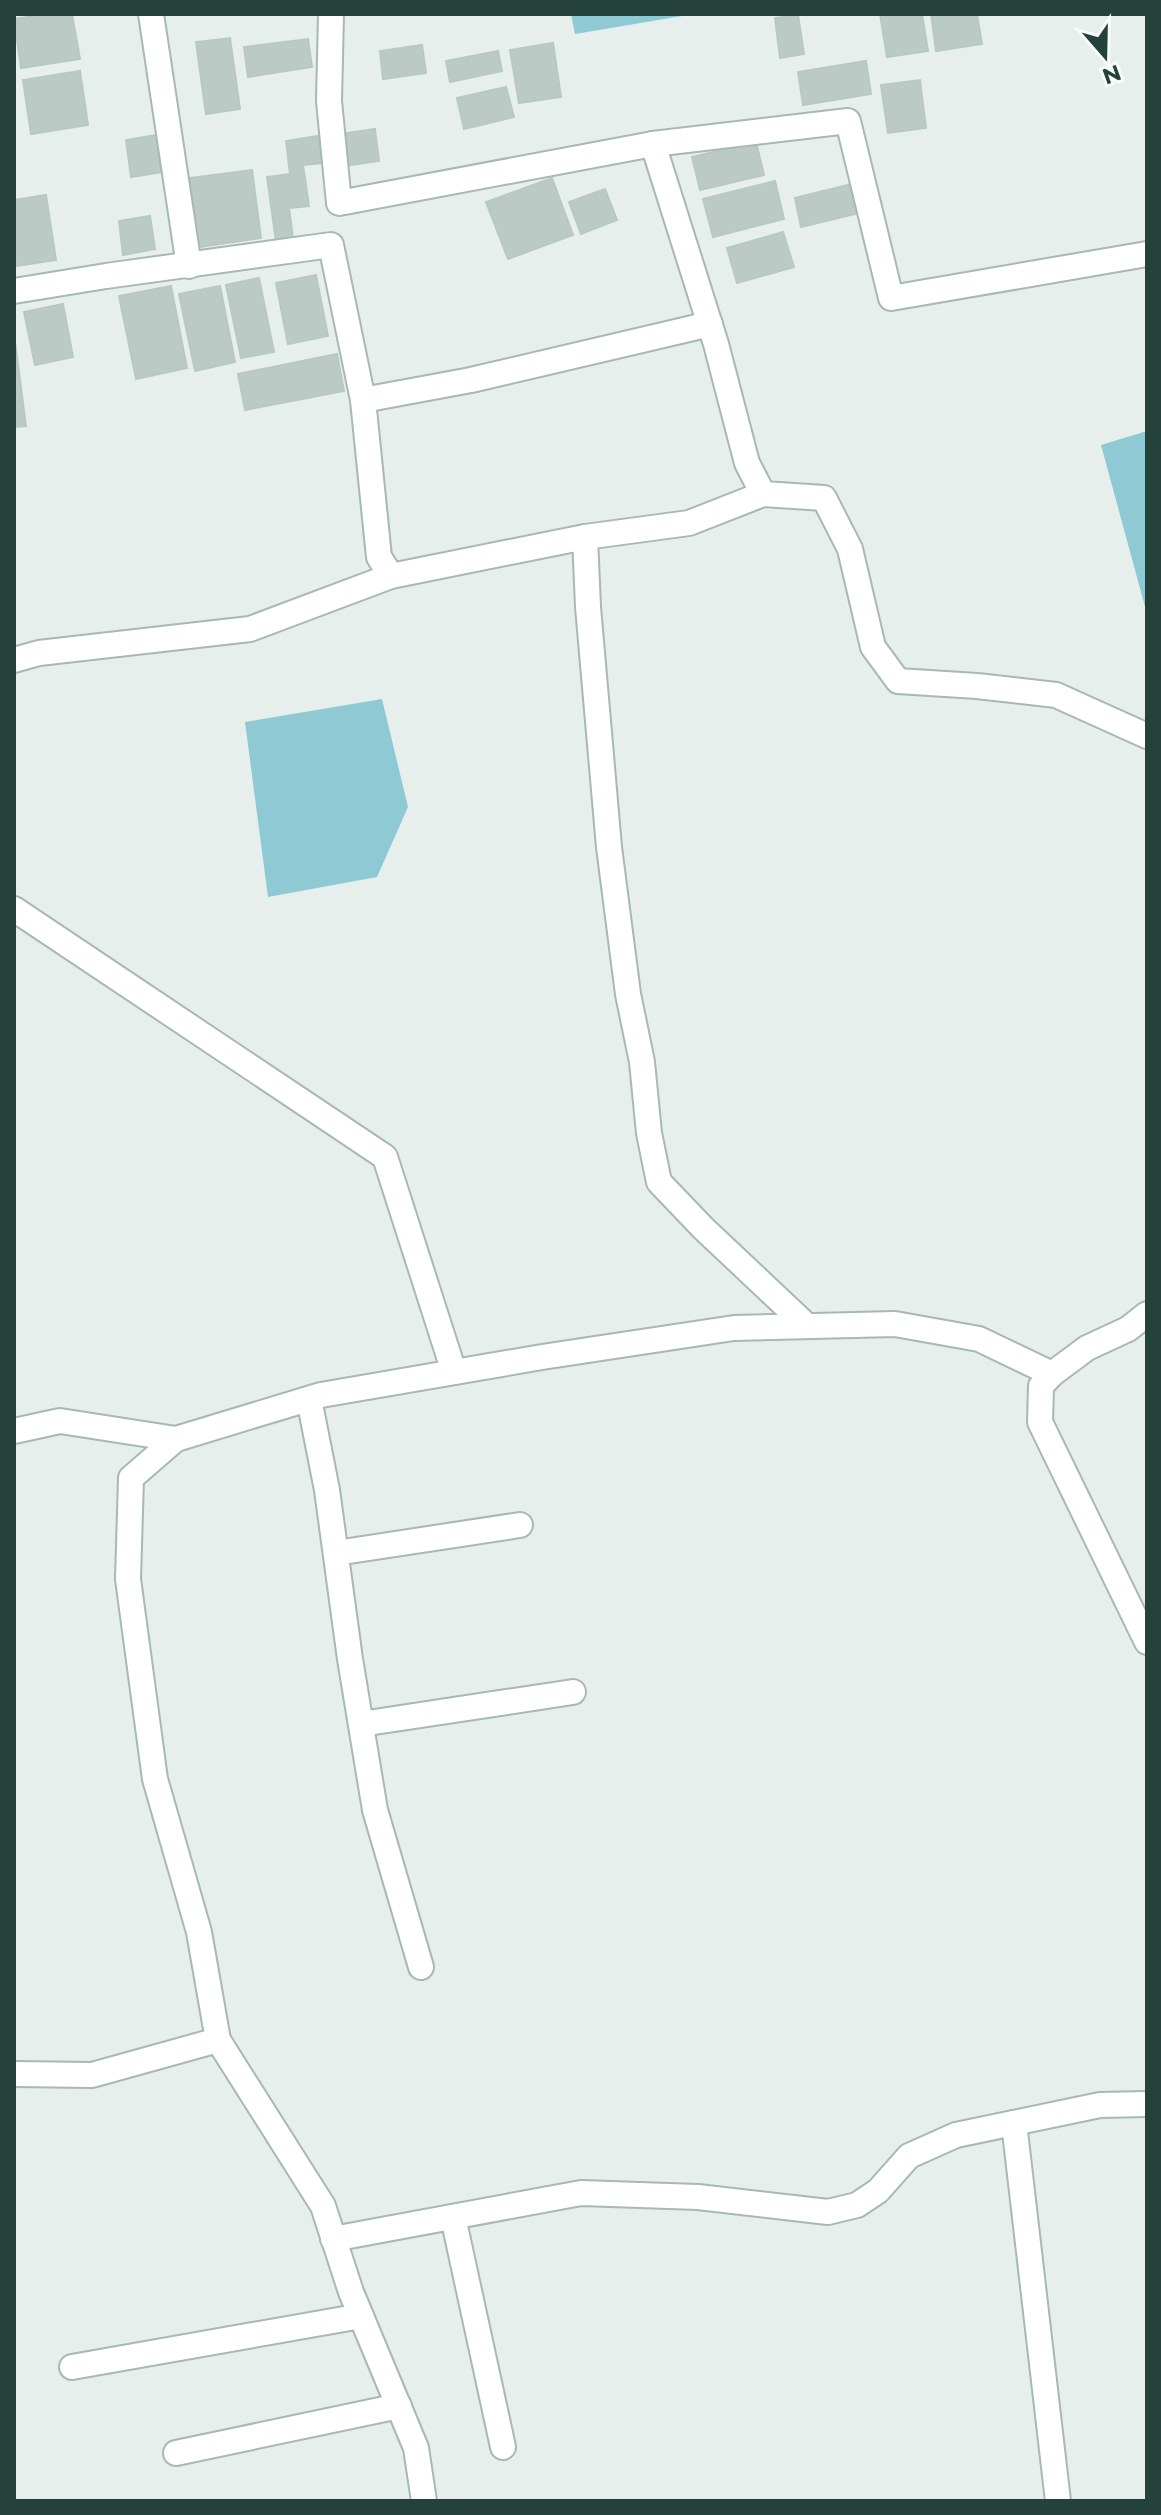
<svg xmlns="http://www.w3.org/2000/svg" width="1161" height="2515" viewBox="0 0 1161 2515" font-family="Montserrat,sans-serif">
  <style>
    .water { fill: #8ec9d4 }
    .building { fill: #bbcac4; stroke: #b8c9c2; stroke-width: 2 }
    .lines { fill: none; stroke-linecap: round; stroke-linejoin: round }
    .minor-casing { stroke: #a8b8b2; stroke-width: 28 }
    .minor { stroke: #fff; stroke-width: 24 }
  </style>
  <rect width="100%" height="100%" fill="#e6efeb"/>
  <!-- water -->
  <g class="water">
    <polygon points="571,14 694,14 575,34"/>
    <polygon points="1147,431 1147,614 1101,445"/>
    <polygon points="382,699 408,807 377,877 268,897 245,722"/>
  </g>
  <!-- building -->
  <g class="building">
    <polygon points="48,14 72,14 80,59 21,68 14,19"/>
    <polygon points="880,14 922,14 928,51 887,57"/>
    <polygon points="931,14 977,14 982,44 936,51"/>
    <polygon points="798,15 804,54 780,58 775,18"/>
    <polygon points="230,38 240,109 206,114 196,42"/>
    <polygon points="308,39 312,67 248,77 244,47"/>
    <polygon points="553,43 561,97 519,103 510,50"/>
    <polygon points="422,45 426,73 383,79 380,51"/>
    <polygon points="498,51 502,71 450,82 446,61"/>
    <polygon points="866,61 871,94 803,105 798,72"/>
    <polygon points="80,71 88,125 31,134 23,80"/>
    <polygon points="920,80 926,128 888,133 881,85"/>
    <polygon points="506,87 514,117 464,129 457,98"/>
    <polygon points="375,129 379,161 344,166 340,134"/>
    <polygon points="163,134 169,171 131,177 126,140"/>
    <polygon points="318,136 322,163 303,165 309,206 289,208 293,238 276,241 267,177 290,174 286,141"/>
    <polygon points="756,142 764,175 700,190 692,157"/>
    <polygon points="252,170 261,238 199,247 189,178"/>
    <polygon points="552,178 573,235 508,259 486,202"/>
    <polygon points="775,181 784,219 713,237 703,199"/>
    <polygon points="856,183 863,212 801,227 795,198"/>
    <polygon points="605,189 617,220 581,234 569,202"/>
    <polygon points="46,195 56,260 16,266 14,200"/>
    <polygon points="150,216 155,249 123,255 119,221"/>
    <polygon points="783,232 794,267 737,283 727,248"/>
    <polygon points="316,275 328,336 288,344 276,283"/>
    <polygon points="259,278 274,352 241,358 226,285"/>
    <polygon points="171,286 187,368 136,379 119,296"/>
    <polygon points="220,286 235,362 195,371 179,294"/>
    <polygon points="63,304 73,357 35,365 24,312"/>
    <polygon points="14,334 26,426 14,427"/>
    <polygon points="337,354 344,391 245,410 238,374"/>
  </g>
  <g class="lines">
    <!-- minor casing -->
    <g class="minor-casing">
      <g id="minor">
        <polyline points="151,14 189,266"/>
        <polyline points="331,14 329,101 339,203 653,144 716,344 747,463 763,494 824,498 850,549 873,647 898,681 977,686 1056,695 1147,736"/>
        <polyline points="653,144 848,121 891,298 1147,254"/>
        <polyline points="14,291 106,276 331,245 363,400 471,380 710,324"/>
        <polyline points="363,400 379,557 391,576 585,537 588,607 609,847 628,994 642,1062 649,1133 659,1182 703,1228 807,1326"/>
        <polyline points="585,537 689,523 763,494"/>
        <polyline points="14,660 39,653 250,629 391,576"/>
        <polyline points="14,909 385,1157 454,1372"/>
        <polyline points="1147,1314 1128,1329 1087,1348 1052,1374 1041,1386 1040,1422 1147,1642"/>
        <polyline points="309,1399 327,1490 350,1659 375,1810 421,1967"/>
        <polyline points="14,1431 60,1421 176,1439"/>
        <polyline points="336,1553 520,1525"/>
        <polyline points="361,1724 573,1692"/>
        <polyline points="218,2040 199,1932 155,1779 128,1579 131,1478 176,1439 321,1395 542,1357 734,1328 895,1324 979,1339 1052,1374"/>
        <polyline points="14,2074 92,2075 218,2040 323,2206 351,2292 416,2448 424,2501"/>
        <polyline points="1014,2123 1058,2501"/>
        <polyline points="453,2217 503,2447"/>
        <polyline points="333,2239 581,2193 698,2197 828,2212 857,2205 878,2191 909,2156 956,2135 1100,2105 1147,2104"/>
        <polyline points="72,2367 361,2316"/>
        <polyline points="176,2453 399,2406"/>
      </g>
    </g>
    <!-- minor -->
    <use href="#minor" class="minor"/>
  </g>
  <!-- border -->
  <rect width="1161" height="2515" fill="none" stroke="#24423a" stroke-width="32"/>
  <!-- north arrow -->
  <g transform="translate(1105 56) rotate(160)" stroke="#f7fbf9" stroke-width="6" paint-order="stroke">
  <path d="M0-6L14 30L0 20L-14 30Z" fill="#24423a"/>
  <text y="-12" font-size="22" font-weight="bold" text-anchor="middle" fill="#24423a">N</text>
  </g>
</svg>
